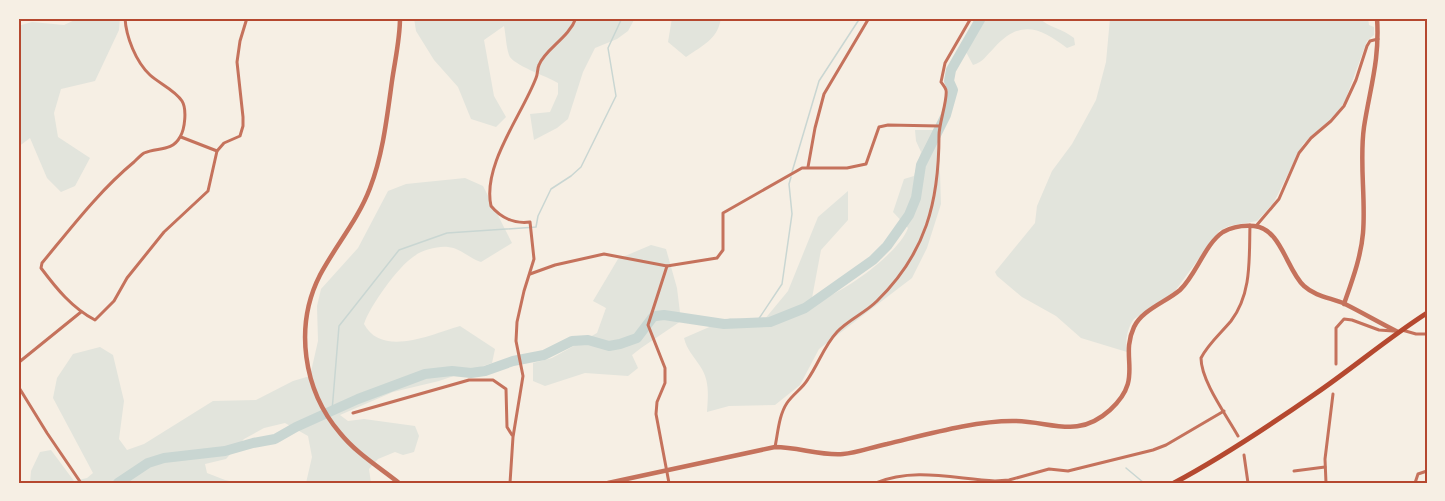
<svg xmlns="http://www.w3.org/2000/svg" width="1445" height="501" viewBox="0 0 1445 501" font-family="'Golos Text',sans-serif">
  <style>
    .green { fill: #e2e4dc }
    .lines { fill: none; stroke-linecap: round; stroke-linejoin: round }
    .stream { stroke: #c9d6d2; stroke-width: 1.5 }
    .river { stroke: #c9d6d2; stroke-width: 10 }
    .minor { stroke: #c5725c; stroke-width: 3 }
    .tertiary { stroke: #c5725c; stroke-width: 4.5 }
    .primary { stroke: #b5482f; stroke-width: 5 }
    .neatline { fill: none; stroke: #b5482f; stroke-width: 2 }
  </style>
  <rect width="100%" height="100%" fill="#f6efe4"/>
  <!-- green -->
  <g class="green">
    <polygon points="79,18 120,18 119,30 95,81 61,89 54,113 58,137 90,158 75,186 61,192 47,178 30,138 18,147 18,26 32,22 64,25"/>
    <path d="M414,18H635L628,31L617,39L595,48L583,72L568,119L557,128L534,140L530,114L550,112L558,94V83C547,76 512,65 509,55C506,46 506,36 504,26L484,40L494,96L506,117L496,127L471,119L458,87L434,60L416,31Z"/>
    <path d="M672,18H721C718,39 702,46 686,57L668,42Z"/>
    <path d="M986,18H1039C1048,27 1063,29 1074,38L1075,45L1067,48C1040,27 1020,19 994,48C986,56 983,62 973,65L966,52Z"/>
    <path d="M1110,18H1368L1369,25L1374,27V35L1367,41L1345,101L1337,113L1303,144L1273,204L1257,221L1229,226L1219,231L1175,291L1134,319C1127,328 1125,342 1127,352L1081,338L1056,316L1022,297L997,276L995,272L1035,223L1037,206L1052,171L1072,144L1096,100L1106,62Z"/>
    <path d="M915,130H936L940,173L941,204L927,248L912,278L819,349L800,385L775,405L729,406L707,412C708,395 710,381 700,366C693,355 687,350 684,338L730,318L764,320L788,291L818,217L848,191V220L821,250L812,298C818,298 825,297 831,295C853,285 900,251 908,228L893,212L904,179L914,176L921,152L916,141Z"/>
    <path d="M465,178L483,186L512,243L481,262C469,258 460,248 448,247C437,246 422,250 413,257C398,267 370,306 364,324C382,358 432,334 460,326L495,349L492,363L439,381L393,392L340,415L348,421L364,419L415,426L419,436L414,452L403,455L395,452L378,459L369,469L371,483H306L312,457L308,436L285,423L264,428L244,439L226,459L205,464L207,473L225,480L239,483H30L31,471L40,452L51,450L74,481L87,478L93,473L53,398L57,378L73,354L100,347L113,355L124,401L119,439L127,450L144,444L213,401L256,400L293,381L310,376L318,341L317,306L321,289L358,248L388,191L406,184Z"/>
    <polygon points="651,245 666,249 677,288 681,321 641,348 632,355 638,368 628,376 585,373 545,386 533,381 533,363 552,358 597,333 606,308 593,301 618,259"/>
  </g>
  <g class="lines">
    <!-- stream -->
    <g class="stream">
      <polyline points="792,172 819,81 860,18"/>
      <polyline points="756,323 782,284 792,214 789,184 791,177"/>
      <polyline points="332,411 339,326 399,250 447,233 536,227 538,216 551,189 571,176 581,167 616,96 608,48 622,18"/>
      <polyline points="1126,468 1144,483"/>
    </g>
    <!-- river -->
    <polyline class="river" points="118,483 148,463 164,458 225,451 253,443 275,439 296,427 358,399 425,374 452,371 471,373 485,371 513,361 544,355 572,341 588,340 609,346 620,344 637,338 653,317 656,316 664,315 724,324 770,322 805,308 873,260 887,246 909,215 916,198 921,165 946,115 953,90 949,81 951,70 981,18"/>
    <!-- minor -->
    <g class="minor">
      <path d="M125,18C126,37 136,62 150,75C160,84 175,90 182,101C187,109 185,129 180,137C172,152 157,147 144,153C141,155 137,159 134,162C99,191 71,228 42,263L41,268C56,288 72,308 95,320L114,301L127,278L164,232L208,191L217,151L224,143L240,136L243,126V117L237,62L240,41L247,18"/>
      <polyline points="181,137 217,151"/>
      <polyline points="808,167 815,128 824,94 869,18"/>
      <polyline points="1256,226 1279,199 1299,153 1311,138 1331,121 1344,106 1356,80 1367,46 1370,41 1378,39"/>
      <polyline points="667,266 648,325 665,368 665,383 657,402 656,414 669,483"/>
      <polyline points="530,274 555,265 604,254 667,266 717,258 723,250 723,213 802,168 847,168 866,164 879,127 888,125 939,126"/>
      <polyline points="1402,330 1416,334 1427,334"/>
      <polyline points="18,363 81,312"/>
      <polyline points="1336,364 1336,328 1344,319 1352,320 1379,330 1393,331"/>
      <polyline points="18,386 47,433 81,483"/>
      <polyline points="353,413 469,380 493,380 506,389 507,427 512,435"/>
      <path d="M1238,436C1227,416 1201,381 1201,358C1208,344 1221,333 1231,321C1252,293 1249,259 1250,225"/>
      <path d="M775,447C778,432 779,415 787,403C793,394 803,388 808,379C819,363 824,346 837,332C848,320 865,313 877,301C926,253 939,202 939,135C939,124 948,98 946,90C945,87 943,85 941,82L945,63L971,18"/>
      <polyline points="1244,455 1248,483"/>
      <polyline points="1294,471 1325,467"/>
      <path d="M510,483L513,437L523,376L516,341L517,322L524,291L534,259L530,222C515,224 501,218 491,206C482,165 522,115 536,78C538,74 537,69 539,65C545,49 569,38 576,18"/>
      <path d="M876,483C914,467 955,479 995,481L1009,480L1049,469L1068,471L1153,450L1166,445L1224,411"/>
      <polyline points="1326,483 1325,459 1333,394"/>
      <polyline points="1415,483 1418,474 1427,471"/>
    </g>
    <!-- tertiary -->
    <g class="tertiary">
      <path d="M1344,304C1352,281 1361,257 1363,233C1366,198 1359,162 1364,127C1370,88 1380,59 1377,18"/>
      <path d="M399,483C379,467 356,453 340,433C303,390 294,326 320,275C336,245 358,220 370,188C383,154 387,117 392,81C395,60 400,39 400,18"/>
      <path d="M608,483L775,447C798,447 821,456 843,454C857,453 872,447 887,444C925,435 976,420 1016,421C1053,422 1078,439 1110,410C1145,378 1119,359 1134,327C1142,310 1166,302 1180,290C1196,275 1205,244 1223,232C1232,227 1243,225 1254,226C1281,228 1287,271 1304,286C1316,297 1332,298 1345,304C1363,313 1380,323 1398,332"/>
    </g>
    <!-- primary -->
    <path class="primary" d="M1174,483C1223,457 1269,426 1315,394C1353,368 1388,338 1427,313"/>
  </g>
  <!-- border -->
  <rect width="1445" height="501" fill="none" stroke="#f6efe4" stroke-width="39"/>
  <rect x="20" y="20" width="1406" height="462" class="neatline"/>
</svg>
